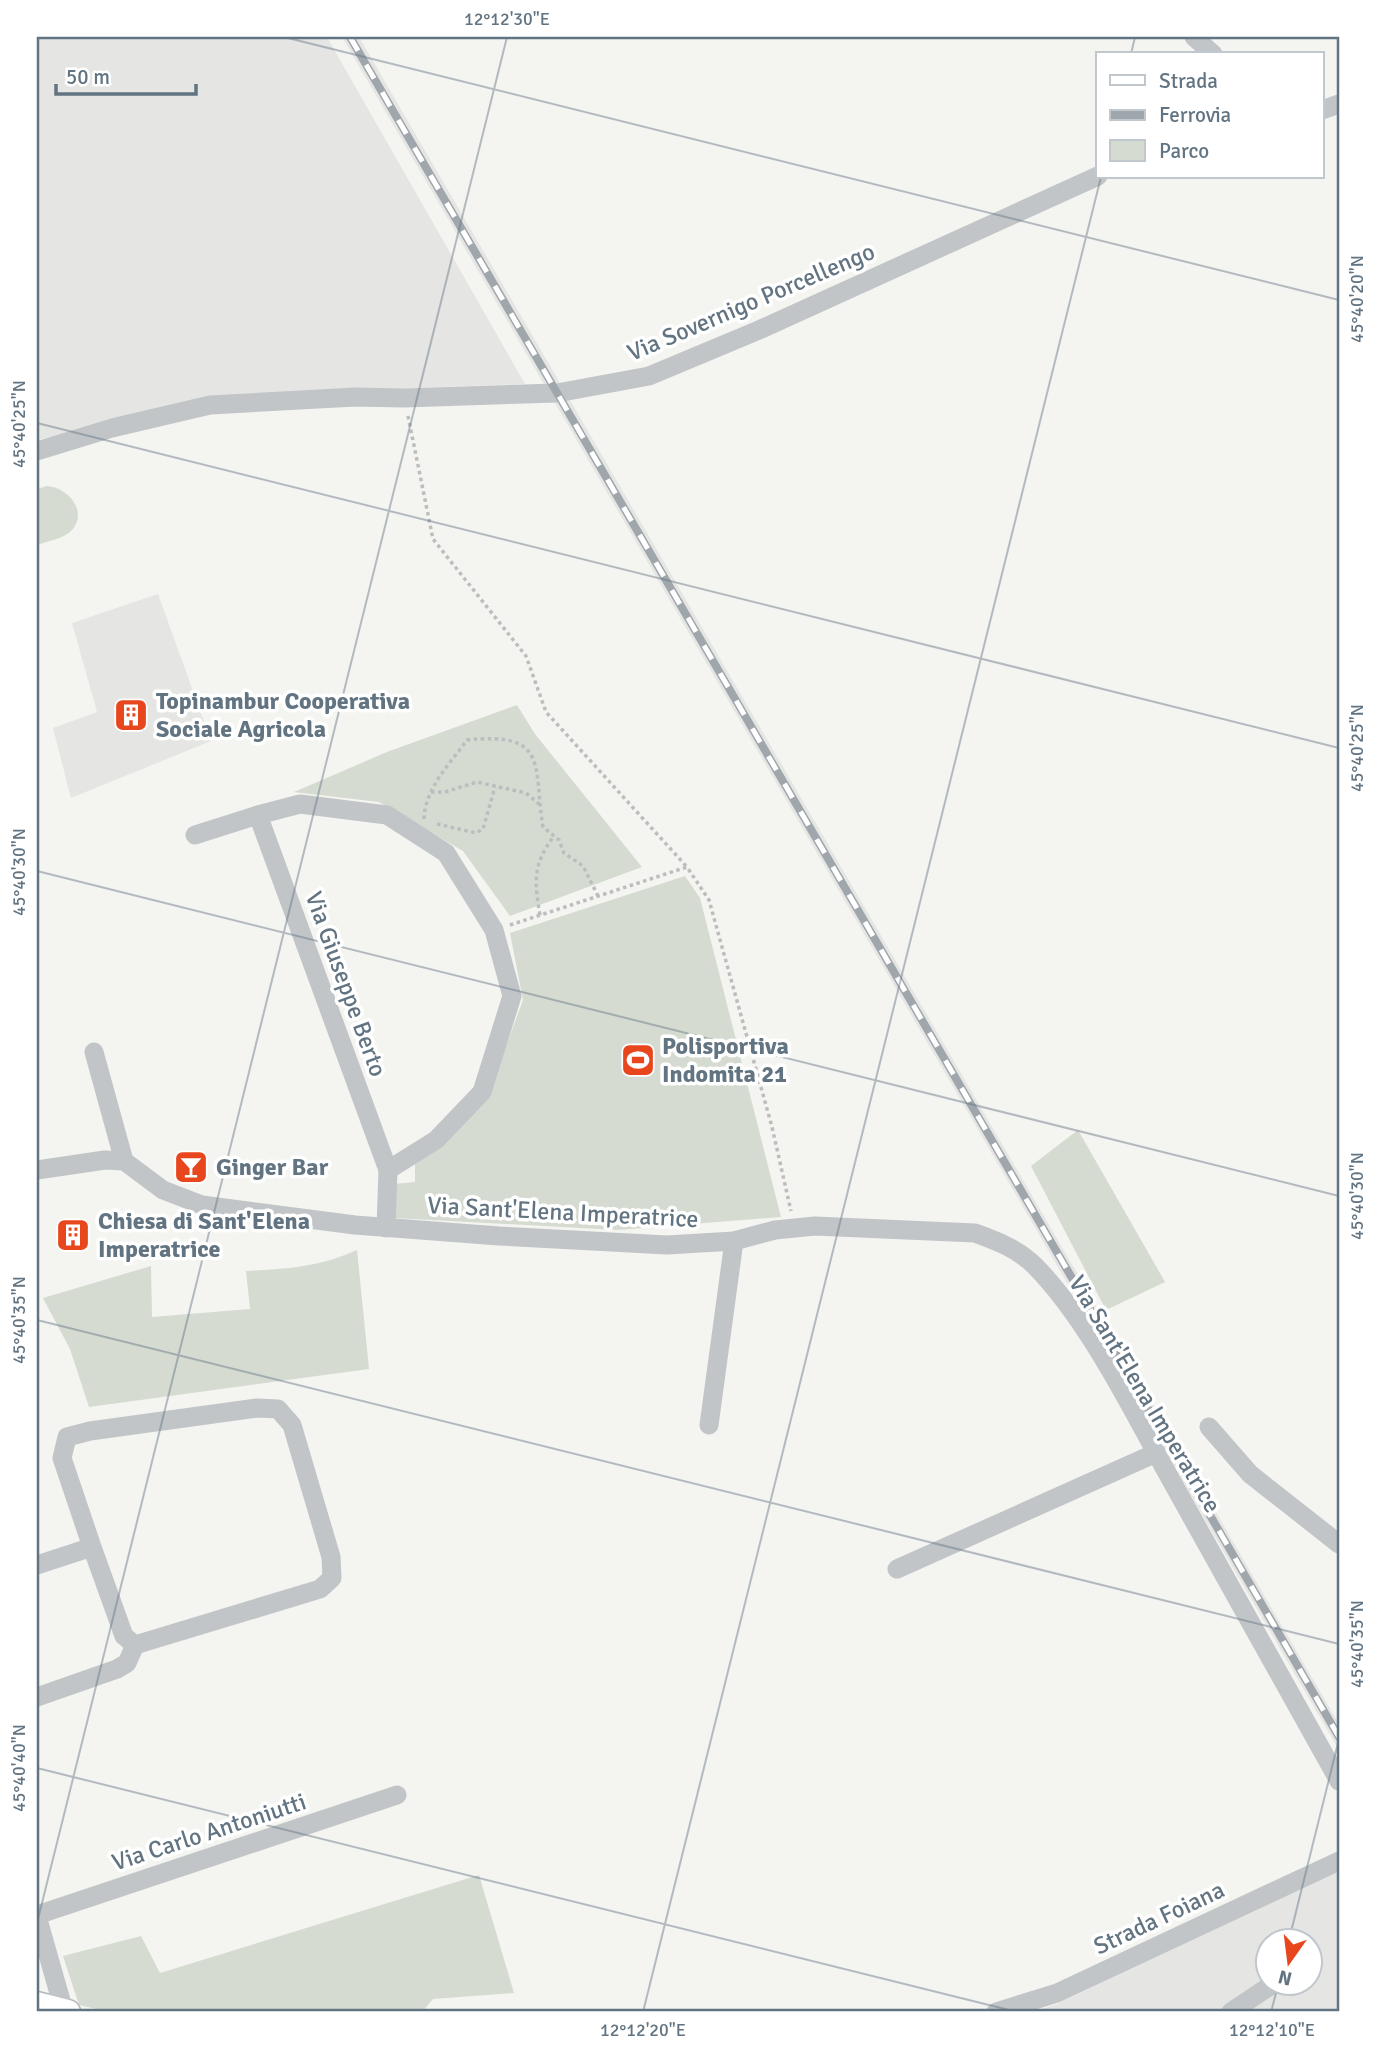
<svg xmlns="http://www.w3.org/2000/svg" width="1376" height="2049" viewBox="0 0 1376 2049" font-family="Signika,sans-serif">
  <style>
    .built { fill: #e5e5e3; fill-rule: evenodd }
    .green { fill: #d5dbd1 }
    .lines { fill: none; stroke-linecap: round; stroke-linejoin: round }
    .major-casing { stroke: #b4b8bc; stroke-width: 27 }
    .path { stroke: #bbbdbf; stroke-width: 3.5; stroke-dasharray: 3.5 3.5; stroke-linecap: butt }
    .minor { stroke: #c1c5c8; stroke-width: 19 }
    .major { stroke: #fff; stroke-width: 24 }
    .rail-casing { stroke: #9fa6ac; stroke-width: 8 }
    .rail { stroke: #fff; stroke-width: 5; stroke-dasharray: 16; stroke-linecap: butt }
    .ticks { fill: none; stroke: #627482; stroke-width: 2; stroke-opacity: 0.45 }
    .labels { text-anchor: middle; dominant-baseline: central; stroke-width: 7; stroke-linejoin: round; paint-order: stroke }
    .street-label { font-size: 24px; fill: #627482; stroke: #fff }
    .poi-label { font-size: 24px; font-weight: bold; fill: #627482; stroke: #fff; text-anchor: start }
    .neatline { fill: none; stroke: #627482; stroke-width: 2.5 }
    .ticks-label { font-size: 18px; text-anchor: middle; fill: #627482 }
  </style>
  <rect width="100%" height="100%" fill="#f4f4f0"/>
  <!-- built -->
  <g class="built">
    <polygon points="37,37 327,37 525,384 250,394 37,440"/>
    <polygon points="342,37 359,37 1339,1724 1339,1750"/>
    <polygon points="158,594 211,741 71,798 53,728 97,712 72,623"/>
    <path d="M1339,1870V2012H1033L1057,2004ZM1268,1940H1310V1982H1268Z"/>
  </g>
  <!-- green -->
  <g class="green">
    <path d="M47,486C66,487 88,509 73,529C64,539 48,541 37,545V489Z"/>
    <polygon points="517,705 535,734 642,867 510,916 463,851 379,802 294,792 387,752"/>
    <polygon points="685,876 700,898 781,1217 618,1230 395,1218 394,1184 415,1182 415,1163 488,1095 523,1000 510,933"/>
    <polygon points="1078,1130 1165,1282 1106,1310 1031,1166"/>
    <path d="M357,1250L369,1369L89,1407L70,1349L43,1298L151,1266L152,1317L250,1309L246,1271C286,1269 320,1267 357,1250Z"/>
    <polygon points="479,1875 514,1993 433,1999 422,2012 110,2012 79,2005 63,1956 141,1936 160,1973"/>
  </g>
  <g class="lines">
    <!-- major casing -->
    <g class="major-casing">
      <polyline id="major" points="37,2004 68,2012"/>
    </g>
    <!-- path -->
    <g class="path">
      <polyline points="408,416 433,539 526,656 546,712 687,867"/>
      <polyline points="431,792 445,792 477,782 526,793 539,804"/>
      <path d="M424,819C425,788 450,764 467,740C550,731 533,767 543,827L559,840L564,853L583,866L598,896"/>
      <polyline points="437,824 476,833 483,829 495,787"/>
      <path d="M540,915C534,881 533,864 554,836"/>
      <polyline points="510,925 687,867 709,900 772,1127 791,1211"/>
    </g>
    <!-- minor -->
    <g class="minor">
      <polyline points="1194,37 1213,54"/>
      <polyline points="1322,110 1339,104"/>
      <polyline points="37,451 112,428 210,405 355,397 404,398 557,393 649,376 759,330 1098,176"/>
      <polyline points="258,815 300,804 387,815 446,853 494,930 512,996 482,1092 436,1140 388,1170"/>
      <polyline points="195,835 258,815 388,1170 386,1228"/>
      <polyline points="94,1052 124,1161"/>
      <path d="M37,1170L105,1160L124,1161L163,1190L202,1205L355,1225L499,1236L667,1245L734,1241L775,1230L815,1226L975,1233C997,1241 1018,1249 1035,1266C1087,1319 1130,1405 1166,1471C1224,1574 1282,1677 1339,1781"/>
      <polyline points="709,1425 734,1241"/>
      <polyline points="1209,1427 1250,1474 1339,1544"/>
      <polyline points="37,1565 92,1547 124,1636 135,1645 320,1589 332,1578 331,1557 292,1425 278,1409 257,1408 90,1431 67,1437 62,1458 92,1547"/>
      <polyline points="897,1569 1156,1453"/>
      <polyline points="37,1697 117,1669 127,1663 135,1645"/>
      <polyline points="37,1915 397,1795"/>
      <polyline points="37,1916 64,2011"/>
      <polyline points="996,2012 1057,1993 1339,1861"/>
      <polyline points="1231,2012 1276,1982"/>
    </g>
    <!-- major -->
    <use href="#major" class="major"/>
    <!-- rail casing -->
    <g class="rail-casing">
      <polyline id="rail" points="350,37 1339,1737"/>
    </g>
    <!-- rail -->
    <use href="#rail" class="rail"/>
  </g>
  <!-- ticks -->
  <path class="ticks" d="M284,37L1339,300M1131,54L1135,37M37,423L1339,748M37,871L1339,1196M37,1320L1339,1644M37,1768L1017,2012M37,1923L507,37M1289,1940L1339,1739M643,2012L1101,177M1271,2012L1279,1982"/>
  <!-- icons -->
  <defs>
    <g id="building-square" transform="scale(1.75)"><rect x="-9" y="-9" width="18" height="18" rx="4" fill="#e8461c" stroke="#fff"/><path d="M-4-6H4V6H1V3H-1V6H-4ZM-2.5-4.3h1.7v1.8h-1.7ZM.8-4.3h1.7v1.8H.8ZM-2.5-1h1.7V.8h-1.7ZM.8-1h1.7V.8H.8Z" fill="#fff"/></g>
    <g id="stadium-square" transform="scale(1.75)"><rect x="-9" y="-9" width="18" height="18" rx="4" fill="#e8461c" stroke="#fff"/><path d="M0-5a6.5 5 0 1 0 0 10a6.5 5 0 1 0 0-10ZM-3.5-1.8h7v3.6h-7Z" fill="#fff"/></g>
    <g id="bar-square" transform="scale(1.75)"><rect x="-9" y="-9" width="18" height="18" rx="4" fill="#e8461c" stroke="#fff"/><path d="M-6-5H6L.8 .8V4.5H3.5V6h-7V4.5H-.8V.8Z" fill="#fff"/></g>
  </defs>
  <g fill-rule="evenodd">
    <use href="#building-square" x="131" y="715"/>
    <use href="#stadium-square" x="638" y="1060"/>
    <use href="#bar-square" x="191" y="1167"/>
    <use href="#building-square" x="73" y="1235"/>
  </g>
  <g class="labels">
    <!-- street labels -->
    <g class="street-label">
      <text transform="translate(751 302) rotate(-23)">Via Sovernigo Porcellengo</text>
      <text transform="translate(346 984) rotate(70)">Via Giuseppe Berto</text>
      <text transform="translate(563 1212) rotate(3)">Via Sant'Elena Imperatrice</text>
      <text transform="translate(1145 1394) rotate(59)">Via Sant'Elena Imperatrice</text>
      <text transform="translate(209 1832) rotate(-18)">Via Carlo Antoniutti</text>
      <text transform="translate(1159 1918) rotate(-25)">Strada Foiana</text>
    </g>
    <!-- poi labels -->
    <g class="poi-label">
      <text x="156" y="701">Topinambur Cooperativa<tspan x="156" dy="28">Sociale Agricola</tspan></text>
      <text x="662" y="1046">Polisportiva<tspan x="662" dy="28">Indomita 21</tspan></text>
      <text x="216" y="1167">Ginger Bar</text>
      <text x="98" y="1221">Chiesa di Sant'Elena<tspan x="98" dy="28">Imperatrice</tspan></text>
    </g>
  </g>
  <!-- border -->
  <rect width="1376" height="2049" fill="none" stroke="#ffffff" stroke-width="77"/>
  <!-- legend -->
  <rect x="1096" y="52" width="228" height="126" fill="#ffffff" stroke="#c0c7cd" stroke-width="2"/>
  <rect x="1110" y="75" width="35" height="10" fill="#ffffff" stroke="#c0c7cd" stroke-width="2"/>
  <text x="1159" y="88" font-size="21" fill="#627482">Strada</text>
  <rect x="1110" y="110" width="35" height="10" fill="#9fa6ac" stroke="#c0c7cd" stroke-width="2"/>
  <text x="1159" y="122" font-size="21" fill="#627482">Ferrovia</text>
  <rect x="1110" y="140" width="35" height="21" fill="#d5dbd1" stroke="#c0c7cd" stroke-width="2"/>
  <text x="1159" y="158" font-size="21" fill="#627482">Parco</text>
  <!-- north arrow -->
  <g transform="translate(1289 1962) rotate(194)"><circle r="33" fill="#ffffff" stroke="#c0c7cd" stroke-width="2"/>
  <path d="M0-5L12 26L0 18L-12 26Z" fill="#e8461c"/>
  <text y="-10" font-size="19" font-weight="bold" text-anchor="middle" fill="#627482">N</text>
  </g>
  <!-- scale -->
  <path d="M56 84v10h140v-10" fill="none" stroke="#627482" stroke-width="3.5"/>
  <text x="66" y="84" font-size="21" fill="#627482" stroke="#ffffff" stroke-width="5" paint-order="stroke">50 m</text>
  <rect x="38" y="38" width="1300" height="1972" class="neatline"/>
  <g class="ticks-label">
    <text x="507" y="25">12°12'30"E</text>
    <text transform="translate(1357 299) rotate(-90)" y="6">45°40'20"N</text>
    <text transform="translate(19 424) rotate(-90)" y="6">45°40'25"N</text>
    <text transform="translate(1357 748) rotate(-90)" y="6">45°40'25"N</text>
    <text transform="translate(19 872) rotate(-90)" y="6">45°40'30"N</text>
    <text transform="translate(1357 1196) rotate(-90)" y="6">45°40'30"N</text>
    <text transform="translate(19 1320) rotate(-90)" y="6">45°40'35"N</text>
    <text transform="translate(1357 1644) rotate(-90)" y="6">45°40'35"N</text>
    <text transform="translate(19 1768) rotate(-90)" y="6">45°40'40"N</text>
    <text x="643" y="2036">12°12'20"E</text>
    <text x="1272" y="2036">12°12'10"E</text>
  </g>
</svg>
